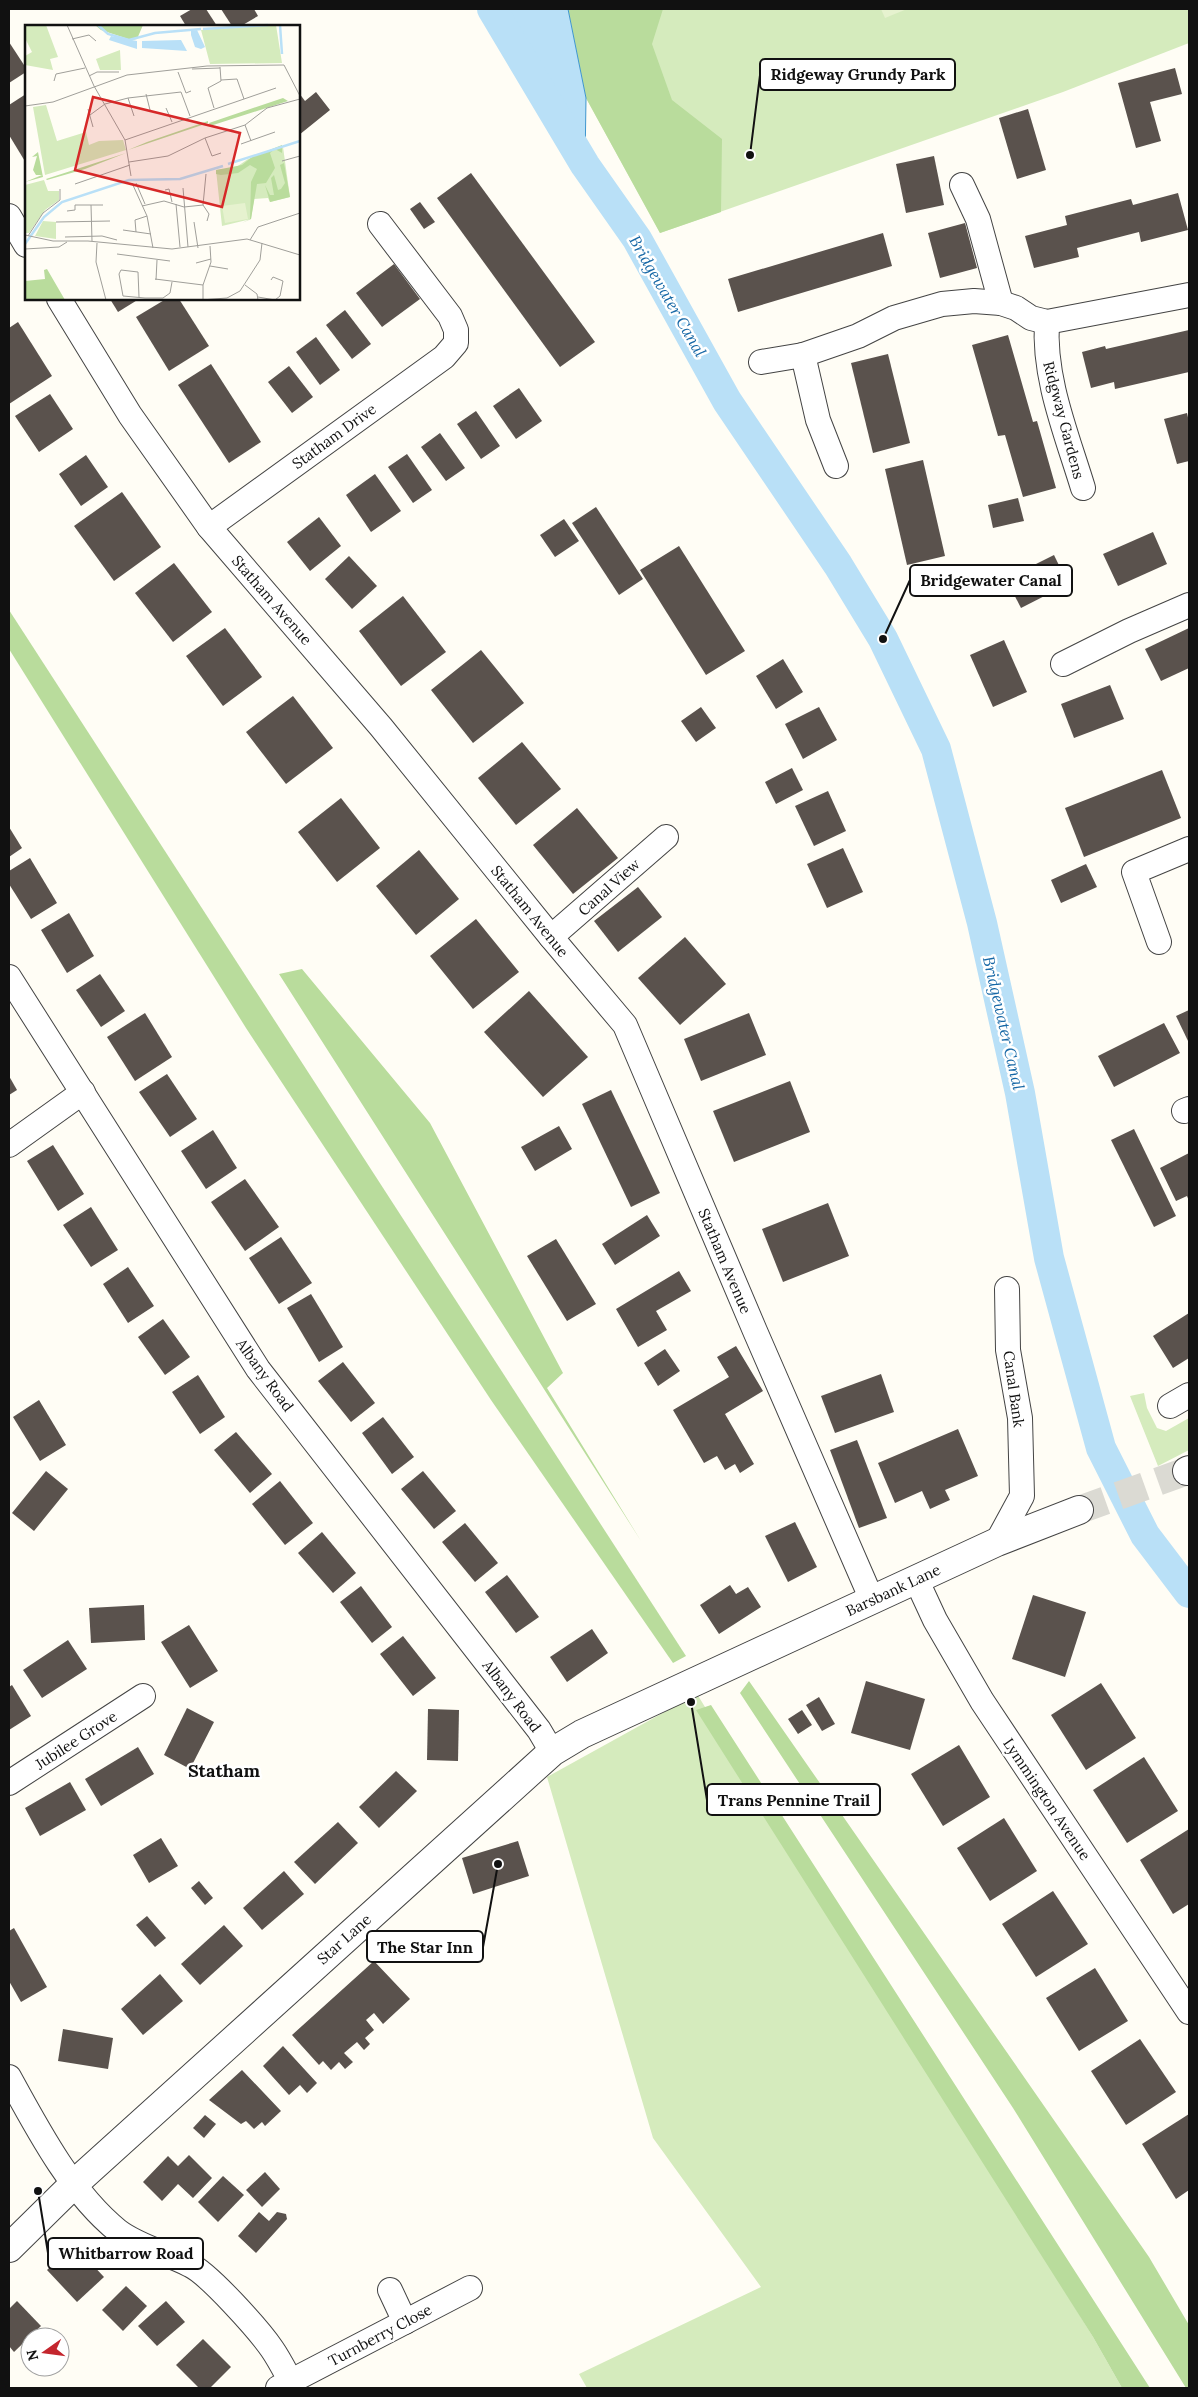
<svg xmlns="http://www.w3.org/2000/svg" width="1198" height="2397" viewBox="0 0 1198 2397" font-family="Lora,serif">
  <style>
    .green { fill: #d5ebbd }
    .forest { fill: #b9dc9c }
    .pitch { fill: #e6f2cf }
    .water { fill: #b9e0f7; stroke: #3f96cf }
    .lines { fill: none; stroke-linecap: round; stroke-linejoin: round }
    .canal { stroke: #b9e0f7; stroke-width: 30 }
    .building { fill: #5a524d }
    .tertiary-tunnel { stroke: #dbdad3; stroke-width: 28; stroke-dasharray: 28 14; stroke-linecap: butt }
    .minor-casing { stroke: #444; stroke-width: 26 }
    .tertiary-casing { stroke: #444; stroke-width: 30 }
    .minor { stroke: #fff; stroke-width: 24 }
    .tertiary { stroke: #fff; stroke-width: 28 }
    .labels { text-anchor: middle; dominant-baseline: central; stroke-width: 5; stroke-linejoin: round; paint-order: stroke }
    .street-label { font-size: 15px; fill: #111; stroke: #fff }
    .water-label { font-size: 16px; font-style: italic; fill: #1768a6; stroke: #fff }
    .quarter-label { font-size: 18px; font-weight: bold; fill: #111; stroke: #fff }
    .inset-river { fill: none; stroke: #b9e0f7; stroke-width: 2.5 }
    .inset-road { fill: none; stroke: #a09f9a; stroke-width: 1 }
    .view { fill: #d62828; fill-opacity: 0.15; stroke: #d62828; stroke-width: 2.5 }
    .inset-edge { fill: none; stroke: #111; stroke-width: 2.5 }
    .leader { fill: none; stroke: #111; stroke-width: 2 }
    .callout-dot { fill: #111; stroke: #fff; stroke-width: 2 }
    .callout { fill: #fff; stroke: #111; stroke-width: 2 }
    .callout-label { font-size: 16px; text-anchor: middle; font-weight: bold; fill: #111 }
  </style>
  <rect width="100%" height="100%" fill="#fffdf5"/>
  <!-- green -->
  <g class="green">
    <polygon points="568,9 1189,9 1189,43 1063,92 660,233 586,98"/>
    <polygon points="1144,1393 1147,1408 1157,1428 1166,1431 1189,1418 1189,1450 1158,1466 1130,1396"/>
    <polygon points="697,1694 1093,2337 1122,2388 587,2388 579,2374 761,2287 653,2138 547,1777"/>
  </g>
  <!-- forest -->
  <g class="forest">
    <polygon points="568,9 663,9 652,44 672,100 722,139 721,212 660,233 586,98"/>
    <polygon points="9,610 686,1656 673,1663 491,1400 246,1028 9,649"/>
    <polygon points="302,969 430,1123 563,1373 547,1388 641,1541 279,974"/>
    <polygon points="749,1681 1149,2257 1189,2325 1189,2388 1186,2388 1013,2108 740,1693"/>
    <polygon points="711,1705 1150,2388 1122,2388 1093,2337 696,1710"/>
  </g>
  <!-- pitch -->
  <polygon class="pitch" points="881,9 907,9 885,18"/>
  <!-- water -->
  <polygon class="water" points="492,9 568,9 586,98 585,165"/>
  <g class="lines">
    <!-- canal -->
    <polyline class="canal" points="492,9 585,165 637,239 727,401 838,565 883,639 936,749 982,923 1020,1093 1049,1258 1101,1448 1145,1535 1189,1593"/>
  </g>
  <!-- building -->
  <g class="building">
    <polygon points="192,9 206,9 217,26 186,26 180,16"/>
    <polygon points="221,9 254,9 258,16 241,26 232,26"/>
    <polygon points="9,42 26,68 26,72 9,83"/>
    <polygon points="1175,68 1182,94 1150,102 1161,141 1136,148 1118,83"/>
    <polygon points="316,92 330,110 299,135 299,93 305,101"/>
    <polygon points="26,94 26,163 9,135 9,105"/>
    <polygon points="1028,109 1046,170 1017,179 999,118"/>
    <polygon points="934,156 944,205 906,213 896,164"/>
    <polygon points="471,173 595,342 560,367 437,198"/>
    <polygon points="1178,193 1188,230 1141,242 1139,232 1077,248 1079,257 1034,268 1025,236 1067,225 1065,216 1131,199 1133,205"/>
    <polygon points="420,202 435,222 424,229 410,209"/>
    <polygon points="965,223 977,268 940,278 928,233"/>
    <polygon points="883,233 892,266 738,312 728,279"/>
    <polygon points="394,264 420,299 382,327 356,293"/>
    <polygon points="110,299 139,299 118,312"/>
    <polygon points="166,299 179,299 209,346 169,371 136,317"/>
    <polygon points="345,310 371,344 352,359 326,325"/>
    <polygon points="18,322 52,376 9,404 9,328"/>
    <polygon points="1189,330 1189,372 1115,389 1114,382 1091,388 1082,352 1105,346 1106,349"/>
    <polygon points="1008,335 1033,422 1037,421 1056,488 1023,497 1005,435 998,436 972,345"/>
    <polygon points="316,337 340,370 320,385 296,352"/>
    <polygon points="888,354 910,443 873,453 851,363"/>
    <polygon points="211,364 261,442 229,463 178,385"/>
    <polygon points="289,366 313,397 292,413 268,382"/>
    <polygon points="519,388 542,421 516,439 493,406"/>
    <polygon points="50,394 73,429 39,452 15,416"/>
    <polygon points="476,411 500,446 481,459 457,424"/>
    <polygon points="1187,413 1189,422 1189,461 1177,464 1164,419"/>
    <polygon points="440,433 465,468 446,481 421,447"/>
    <polygon points="407,454 432,490 413,503 388,467"/>
    <polygon points="86,455 108,487 81,506 59,474"/>
    <polygon points="923,460 945,556 907,565 885,469"/>
    <polygon points="375,474 401,511 371,532 346,495"/>
    <polygon points="122,492 161,547 114,581 74,526"/>
    <polygon points="1018,498 1024,521 993,528 988,505"/>
    <polygon points="596,507 643,579 619,595 572,523"/>
    <polygon points="319,517 341,546 310,571 287,542"/>
    <polygon points="564,519 579,541 555,557 540,535"/>
    <polygon points="1153,532 1167,564 1118,586 1103,554"/>
    <polygon points="679,546 745,651 706,675 640,570"/>
    <polygon points="1054,555 1068,584 1021,608 1006,579"/>
    <polygon points="349,556 377,586 352,609 325,579"/>
    <polygon points="174,563 212,612 173,642 135,593"/>
    <polygon points="403,596 446,652 401,686 359,631"/>
    <polygon points="225,628 262,677 223,706 186,656"/>
    <polygon points="1189,628 1189,668 1161,681 1145,649"/>
    <polygon points="1004,640 1027,692 993,707 970,655"/>
    <polygon points="481,650 524,703 473,743 431,690"/>
    <polygon points="783,659 803,692 776,709 756,676"/>
    <polygon points="1110,685 1124,719 1074,738 1061,704"/>
    <polygon points="293,696 333,748 286,784 246,732"/>
    <polygon points="701,707 716,728 696,742 681,721"/>
    <polygon points="819,707 837,740 803,759 785,724"/>
    <polygon points="522,742 561,789 516,825 478,778"/>
    <polygon points="792,768 803,790 776,804 765,782"/>
    <polygon points="1162,770 1181,818 1084,857 1065,808"/>
    <polygon points="828,791 846,831 814,846 795,806"/>
    <polygon points="341,798 380,848 337,882 298,832"/>
    <polygon points="577,808 618,858 573,894 533,845"/>
    <polygon points="9,827 22,848 9,857"/>
    <polygon points="843,848 863,892 827,908 807,864"/>
    <polygon points="419,850 459,899 416,935 376,886"/>
    <polygon points="30,858 57,903 31,919 9,884 9,871"/>
    <polygon points="1086,864 1097,887 1061,903 1051,880"/>
    <polygon points="638,887 662,917 618,952 594,921"/>
    <polygon points="69,913 94,956 67,973 41,930"/>
    <polygon points="476,919 519,972 473,1009 430,956"/>
    <polygon points="685,937 726,984 680,1025 638,978"/>
    <polygon points="100,974 125,1011 101,1027 76,990"/>
    <polygon points="529,991 588,1057 543,1097 484,1032"/>
    <polygon points="1189,1010 1189,1043 1176,1016"/>
    <polygon points="145,1013 172,1057 135,1081 107,1037"/>
    <polygon points="749,1013 766,1055 701,1081 684,1039"/>
    <polygon points="1164,1023 1180,1053 1114,1087 1098,1056"/>
    <polygon points="167,1074 197,1119 170,1137 139,1092"/>
    <polygon points="9,1076 17,1090 9,1095"/>
    <polygon points="790,1081 810,1132 734,1162 713,1111"/>
    <polygon points="611,1090 660,1193 631,1207 582,1104"/>
    <polygon points="559,1126 572,1149 535,1171 521,1147"/>
    <polygon points="1134,1129 1176,1216 1154,1227 1111,1140"/>
    <polygon points="213,1130 237,1168 206,1189 181,1151"/>
    <polygon points="53,1145 84,1194 58,1211 27,1161"/>
    <polygon points="1189,1153 1189,1201 1187,1196 1176,1201 1160,1168"/>
    <polygon points="245,1179 279,1227 245,1251 211,1202"/>
    <polygon points="828,1203 849,1256 783,1282 762,1229"/>
    <polygon points="91,1207 118,1250 91,1267 63,1225"/>
    <polygon points="647,1215 660,1236 615,1265 602,1244"/>
    <polygon points="281,1237 312,1283 279,1304 249,1258"/>
    <polygon points="556,1239 596,1304 567,1321 527,1256"/>
    <polygon points="128,1267 154,1306 128,1323 103,1284"/>
    <polygon points="679,1271 691,1291 656,1311 667,1330 638,1347 616,1309"/>
    <polygon points="311,1294 343,1347 319,1362 287,1308"/>
    <polygon points="1189,1313 1189,1358 1173,1368 1153,1336"/>
    <polygon points="163,1319 190,1357 165,1375 138,1337"/>
    <polygon points="736,1346 763,1391 725,1414 754,1464 740,1473 735,1464 725,1470 717,1456 704,1463 673,1410 729,1377 717,1357"/>
    <polygon points="665,1349 680,1371 658,1386 644,1363"/>
    <polygon points="343,1362 375,1403 351,1422 318,1381"/>
    <polygon points="881,1374 894,1412 835,1433 821,1396"/>
    <polygon points="198,1375 225,1417 200,1434 172,1392"/>
    <polygon points="39,1400 66,1445 40,1461 13,1417"/>
    <polygon points="383,1417 414,1457 392,1474 362,1433"/>
    <polygon points="958,1429 978,1476 945,1490 950,1500 930,1509 922,1491 895,1503 878,1463"/>
    <polygon points="236,1432 272,1474 250,1493 214,1450"/>
    <polygon points="857,1440 887,1518 859,1528 830,1450"/>
    <polygon points="46,1471 68,1489 34,1531 12,1513"/>
    <polygon points="423,1471 456,1511 434,1529 401,1489"/>
    <polygon points="280,1481 313,1523 285,1545 252,1504"/>
    <polygon points="795,1522 817,1567 788,1582 765,1536"/>
    <polygon points="465,1523 498,1563 475,1582 442,1542"/>
    <polygon points="322,1532 356,1573 333,1593 298,1553"/>
    <polygon points="507,1575 539,1617 516,1633 485,1592"/>
    <polygon points="730,1585 736,1594 748,1587 761,1607 719,1634 700,1605"/>
    <polygon points="361,1586 392,1627 372,1643 340,1602"/>
    <polygon points="1033,1595 1086,1612 1065,1677 1012,1659"/>
    <polygon points="144,1605 145,1640 91,1643 89,1608"/>
    <polygon points="189,1625 218,1671 190,1688 161,1642"/>
    <polygon points="592,1629 608,1653 567,1682 550,1657"/>
    <polygon points="403,1636 436,1678 413,1696 380,1654"/>
    <polygon points="68,1640 87,1669 42,1698 23,1670"/>
    <polygon points="866,1681 925,1699 910,1750 851,1733"/>
    <polygon points="1101,1683 1136,1738 1086,1770 1051,1715"/>
    <polygon points="12,1685 31,1716 9,1730 9,1687"/>
    <polygon points="819,1697 835,1724 822,1731 806,1705"/>
    <polygon points="187,1708 214,1722 190,1769 164,1755"/>
    <polygon points="428,1709 459,1710 458,1761 427,1760"/>
    <polygon points="802,1710 812,1725 798,1734 788,1719"/>
    <polygon points="959,1745 990,1797 943,1826 911,1774"/>
    <polygon points="138,1747 154,1774 101,1806 85,1779"/>
    <polygon points="1144,1757 1178,1811 1127,1843 1093,1790"/>
    <polygon points="396,1771 417,1791 379,1828 359,1807"/>
    <polygon points="70,1782 86,1810 40,1836 25,1808"/>
    <polygon points="1004,1818 1037,1871 990,1901 957,1848"/>
    <polygon points="338,1822 358,1843 315,1884 294,1862"/>
    <polygon points="1189,1829 1189,1904 1173,1914 1140,1860"/>
    <polygon points="161,1838 178,1866 149,1883 133,1855"/>
    <polygon points="518,1841 529,1876 473,1894 462,1858"/>
    <polygon points="284,1871 304,1894 262,1930 243,1908"/>
    <polygon points="199,1881 213,1898 205,1905 191,1888"/>
    <polygon points="1053,1891 1088,1944 1036,1977 1002,1924"/>
    <polygon points="147,1916 166,1938 155,1947 136,1925"/>
    <polygon points="224,1925 243,1946 200,1985 181,1964"/>
    <polygon points="14,1928 47,1987 21,2002 9,1981 9,1931"/>
    <polygon points="374,1961 410,1999 383,2024 374,2013 366,2020 374,2030 365,2038 370,2044 364,2050 357,2042 344,2053 353,2062 345,2069 339,2062 331,2070 323,2061 319,2065 292,2035"/>
    <polygon points="1095,1968 1128,2021 1079,2051 1046,1998"/>
    <polygon points="160,1974 183,2001 143,2035 121,2009"/>
    <polygon points="63,2029 113,2038 108,2069 58,2061"/>
    <polygon points="1140,2039 1176,2092 1126,2125 1091,2071"/>
    <polygon points="283,2046 317,2083 307,2093 300,2085 289,2095 263,2066"/>
    <polygon points="242,2070 281,2111 265,2126 262,2122 254,2129 246,2121 241,2124 209,2100"/>
    <polygon points="1189,2114 1189,2190 1176,2199 1142,2144"/>
    <polygon points="205,2115 216,2124 204,2138 193,2128"/>
    <polygon points="189,2155 212,2178 193,2198 178,2184 162,2201 143,2182 168,2156 178,2166"/>
    <polygon points="265,2172 280,2189 262,2207 246,2190"/>
    <polygon points="223,2176 244,2195 218,2222 198,2202"/>
    <polygon points="259,2212 269,2221 277,2212 286,2214 287,2219 256,2253 238,2236"/>
    <polygon points="74,2245 104,2277 77,2302 47,2270"/>
    <polygon points="126,2286 147,2306 123,2331 102,2310"/>
    <polygon points="17,2301 41,2326 14,2352 9,2346 9,2309"/>
    <polygon points="166,2301 185,2322 157,2346 138,2326"/>
    <polygon points="203,2339 231,2367 210,2388 199,2388 176,2365"/>
  </g>
  <g class="lines">
    <!-- tertiary-tunnel -->
    <polyline class="tertiary-tunnel" points="1079,1510 1187,1471"/>
    <!-- minor casing -->
    <g class="minor-casing">
      <g id="minor">
        <polyline points="962,185 978,219 1001,303"/>
        <polyline points="9,216 26,245"/>
        <polyline points="59,299 130,415 209,527 381,727 551,937 625,1025 755,1331 872,1600"/>
        <path d="M1047,322C1043,378 1067,435 1083,488"/>
        <polyline points="803,355 818,420 836,466"/>
        <polyline points="761,362 803,355 858,336 894,318 942,304 974,301 1001,303 1016,308 1031,318 1047,322 1189,295"/>
        <polyline points="209,527 444,357 456,343 456,330 450,316 380,224"/>
        <polyline points="1063,664 1129,631 1189,605"/>
        <polyline points="551,937 666,837"/>
        <polyline points="1159,942 1134,872 1189,849"/>
        <polyline points="9,977 258,1369 539,1730 552,1752"/>
        <polyline points="1184,1111 1189,1109"/>
        <polyline points="9,1145 83,1092"/>
        <polyline points="1170,1406 1189,1395"/>
        <polyline points="997,1542 1022,1496 1020,1418 1008,1350 1007,1289"/>
        <polyline points="916,1579 935,1620 982,1701 1189,2012"/>
        <polyline points="9,1783 143,1696"/>
        <path d="M9,2077C38,2130 71,2193 118,2231C139,2247 167,2253 190,2265C209,2274 259,2330 272,2349C279,2359 285,2371 291,2382"/>
        <polyline points="390,2290 405,2322"/>
        <polyline points="278,2388 470,2288"/>
      </g>
    </g>
    <!-- tertiary casing -->
    <g class="tertiary-casing">
      <g id="tertiary">
        <polyline points="1187,1471 1189,1470"/>
        <polyline points="9,2248 74,2184 552,1752 582,1734 997,1542 1079,1510"/>
      </g>
    </g>
    <!-- minor -->
    <use href="#minor" class="minor"/>
    <!-- tertiary -->
    <use href="#tertiary" class="tertiary"/>
  </g>
  <g class="labels">
    <!-- street labels -->
    <g class="street-label">
      <text transform="translate(1064 420) rotate(75)">Ridgway Gardens</text>
      <text transform="translate(334 436) rotate(-36)">Statham Drive</text>
      <text transform="translate(272 600) rotate(49)">Statham Avenue</text>
      <text transform="translate(609 887) rotate(-42)">Canal View</text>
      <text transform="translate(530 911) rotate(51)">Statham Avenue</text>
      <text transform="translate(725 1261) rotate(67)">Statham Avenue</text>
      <text transform="translate(265 1375) rotate(54)">Albany Road</text>
      <text transform="translate(1014 1389) rotate(82)">Canal Bank</text>
      <text transform="translate(893 1590) rotate(-25)">Barsbank Lane</text>
      <text transform="translate(512 1696) rotate(53)">Albany Road</text>
      <text transform="translate(76 1740) rotate(-33)">Jubilee Grove</text>
      <text transform="translate(1047 1799) rotate(56)">Lymmington Avenue</text>
      <text transform="translate(344 1939) rotate(-42)">Star Lane</text>
      <text transform="translate(380 2335) rotate(-28)">Turnberry Close</text>
    </g>
    <!-- water labels -->
    <g class="water-label">
      <text transform="translate(668 296) rotate(60)">Bridgewater Canal</text>
      <text transform="translate(1004 1023) rotate(77)">Bridgewater Canal</text>
    </g>
    <!-- quarter labels -->
    <g class="quarter-label">
      <text x="224" y="1770">Statham</text>
    </g>
  </g>
  <!-- overview -->
  <g transform="translate(25 25)">
    <rect width="275" height="275" fill="#fffdf5"/>
    <path d="M0,0H21L33,32L25,34L28,45L0,40V31L7,27L0,13ZM251,0L257,38L185,39L176,5ZM95,25L96,45H75L71,34ZM21,80L32,116L61,107L64,120L74,116L98,115L101,125L20,150L8,82ZM258,122L265,172L245,177L243,173L229,174L226,194L197,201L191,145L210,143L223,134ZM19,155L23,166H34V175L20,185L4,208H0V160ZM18,196L31,197V214L10,211Z" fill="#d5ebbd"/>
    <path d="M70,0H118L112,14L106,15L76,5ZM258,73L263,76L185,101L184,98ZM183,96V98L103,125L122,117ZM257,120V128L250,124L245,128L250,143L241,158L232,159L226,194L217,198L225,194L226,157L232,144L225,140L213,148L196,150L191,149V145L217,140L227,132ZM13,127L18,152L0,157L17,150H11L8,145L12,131L7,132ZM101,128L60,144L22,155L21,154ZM259,138L265,172L245,177L240,160L245,170H249L246,153L249,150L253,165L256,164L260,158L255,140ZM22,244L40,275H0V256L20,254L19,245Z" fill="#b9dc9c"/>
    <path d="M220,178L223,194L200,198L197,181Z" fill="#e6f2cf"/>
    <path d="M172,5L180,22L176,24L170,22L166,10V6ZM86,11L112,16V24L84,15ZM156,15L162,26L117,23V16Z" fill="#b9e0f7"/>
    <path class="inset-river" d="M73,0L83,9L104,15L130,8L176,4M255,0L257,29M178,4L243,0M203,139L275,116M0,219L19,192L37,177L104,155L155,154L198,141"/>
    <path class="inset-road" d="M42,0L69,61L100,115L106,151M47,14L64,10L71,16M167,44L195,43M153,47L161,68L166,66M64,51L72,47H94M196,55L212,54L219,74M29,56L31,49L60,43M121,69L125,85M103,73L109,91M0,81L28,77L102,50L182,41L259,40L275,71M141,83L147,97M189,83L183,63L196,56L195,42M63,84L68,102M65,90L80,79L103,73L156,67L165,91M220,100L226,116M180,113L187,131L196,128M100,115L251,63M216,119L250,107M257,136L275,131M104,137L143,131L180,113L220,100L242,83L275,74M107,158L122,191L128,223M111,158L120,179M50,159L105,140M158,163L163,222M140,165L144,164L147,177M151,179L155,222M66,180L67,216M178,180L181,149M178,180L184,189L182,196M117,181L139,176L159,182L178,180M42,186L50,185V180H78M31,197L85,196M169,197L173,223M98,205L126,209M111,207L110,195L122,191M0,210L28,216H63L147,224L222,214L275,230M3,211L18,188L35,175V164M40,212L77,211L92,215M225,215L233,202L275,188M72,218L71,237L81,275M0,224L34,222L42,217M92,229L145,236M171,238L186,234M185,241L203,244M130,254L178,260M131,255L132,235M246,255L248,252L258,256L255,271L250,275M220,260L232,269L233,275M114,272L113,247L96,245L94,249L98,271L120,273H138L145,268L147,257M233,272L250,275M178,274V260L186,237L185,221M176,275L202,273L215,266L235,235L237,218"/>
    <path class="view" d="M68,72L215,108L197,182L50,145Z"/>
    <rect width="275" height="275" class="inset-edge"/>
  </g>
  <!-- callouts -->
  <path class="leader" d="M750 155L760 75M883 639L910 580M691 1702L707 1800M498 1864L483 1947M38 2191L48 2253"/>
  <g class="callout-dot">
    <circle cx="750" cy="155" r="5"/>
    <circle cx="883" cy="639" r="5"/>
    <circle cx="691" cy="1702" r="5"/>
    <circle cx="498" cy="1864" r="5"/>
    <circle cx="38" cy="2191" r="5"/>
  </g>
  <g class="callout">
    <rect x="760" y="59" width="195" height="31" rx="5"/>
    <rect x="910" y="565" width="162" height="31" rx="5"/>
    <rect x="707" y="1784" width="173" height="31" rx="5"/>
    <rect x="367" y="1931" width="116" height="31" rx="5"/>
    <rect x="48" y="2238" width="155" height="31" rx="5"/>
  </g>
  <g class="callout-label">
    <text x="858" y="80">Ridgeway Grundy Park</text>
    <text x="991" y="586">Bridgewater Canal</text>
    <text x="794" y="1806">Trans Pennine Trail</text>
    <text x="425" y="1953">The Star Inn</text>
    <text x="126" y="2259">Whitbarrow Road</text>
  </g>
  <!-- border -->
  <rect width="1198" height="2397" fill="none" stroke="#111111" stroke-width="20"/>
  <!-- north arrow -->
  <g transform="translate(45 2352) rotate(256)"><circle r="24" fill="#ffffff" stroke="#a0a0a0"/>
  <path d="M0-4L9 19L0 12L-9 19Z" fill="#c4262e"/>
  <text y="-8" font-size="14" font-weight="bold" text-anchor="middle" fill="#111111">N</text>
  </g>
</svg>
